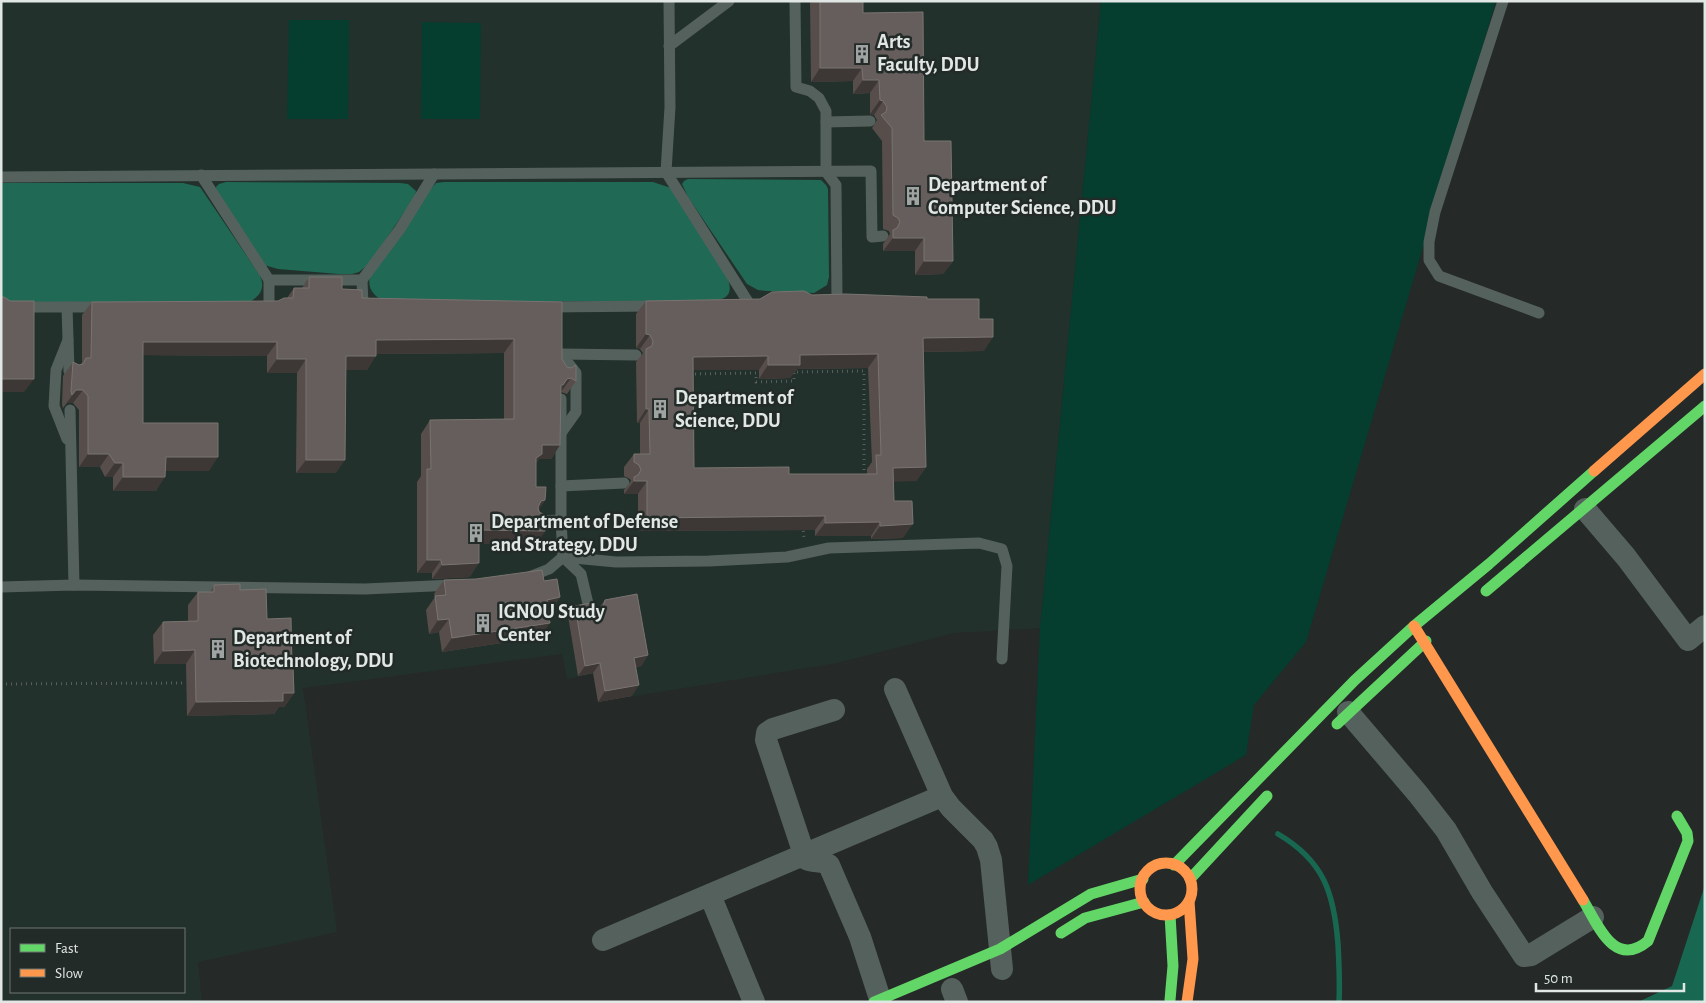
<svg xmlns="http://www.w3.org/2000/svg" width="1706" height="1003" viewBox="0 0 1706 1003" font-family="'Alegreya Sans',sans-serif">
  <style>
    .built { fill: #23312c; fill-rule: evenodd }
    .green { fill: #053d2e }
    .forest { fill: #206954 }
    .water { fill: #186751 }
    .lines { fill: none; stroke-linecap: round; stroke-linejoin: round }
    .stream { stroke: #186751; stroke-width: 5.5 }
    .path { stroke: #575f5d; stroke-width: 3; stroke-dasharray: 1 4; stroke-linecap: butt }
    .lane { stroke: #55615d; stroke-width: 11 }
    .street { stroke: #55615d; stroke-width: 22 }
    .fast { stroke: #63d668; stroke-width: 11 }
    .slow { stroke: #ff974d; stroke-width: 11 }
    .wall { fill: #574e4b; fill-rule: evenodd }
    .shaded-wall { fill: #3d3836 }
    .building { fill: #665e5c; stroke: #797471; fill-rule: evenodd }
    .labels { text-anchor: middle; dominant-baseline: central; stroke-width: 5; stroke-linejoin: round; paint-order: stroke }
    .poi-label { font-size: 20px; font-weight: bold; fill: #e1e7e4; stroke: #232b28; text-anchor: start }
  </style>
  <rect width="100%" height="100%" fill="#252927"/>
  <!-- built -->
  <path class="built" d="M1,1H1101L1040,628L954,633L837,663L598,702L593,674L567,679L562,654L303,688L337,932L198,962L202,1002H1ZM11,929H184V992H11Z"/>
  <!-- green -->
  <g class="green">
    <polygon points="1101,1 1496,1 1306,642 1254,705 1246,755 1028,885 1040,628"/>
    <polygon points="289,20 349,20 348,119 287,119"/>
    <polygon points="422,22 481,23 480,119 421,119"/>
  </g>
  <!-- forest -->
  <g class="forest">
    <polygon points="688,179 821,180 826,185 828,189 829,277 827,285 814,293 767,291 758,290 747,284 688,197 682,184 684,181"/>
    <polygon points="226,182 400,183 408,184 416,191 415,196 370,263 359,272 352,274 339,274 278,269 264,265 217,194 216,187 219,184"/>
    <path d="M444,182H653L671,188L728,279C733,295 727,299 712,301L385,302C374,296 367,289 370,276L428,192L436,183Z"/>
    <path d="M1,183H183L200,187L259,274C267,289 259,298 245,304L1,302Z"/>
  </g>
  <!-- water -->
  <polygon class="water" points="1705,885 1705,1002 1638,1002 1672,986"/>
  <g class="lines">
    <!-- stream -->
    <path class="stream" d="M1278,834C1324,861 1334,893 1338,944C1339,963 1340,982 1339,1002"/>
    <!-- path -->
    <g class="path">
      <polyline points="690,374 756,373 756,382 794,381 794,372 864,371 864,477"/>
      <polyline points="803,526 804,539"/>
      <polyline points="1,684 186,683"/>
    </g>
    <!-- lane -->
    <g class="lane">
      <polyline points="669,1 670,107 666,172 750,305"/>
      <polyline points="795,1 796,87 810,91 819,98 826,111 826,172 836,185 837,300"/>
      <polyline points="1503,1 1435,212 1429,242 1429,260 1439,276 1539,313"/>
      <polyline points="669,46 729,1"/>
      <polyline points="826,122 870,121"/>
      <polyline points="201,175 269,280"/>
      <polyline points="1,177 871,171 872,237 883,236"/>
      <polyline points="362,280 400,229 434,174"/>
      <polyline points="1,307 102,307"/>
      <polyline points="67,307 69,371"/>
      <polyline points="260,307 269,307 269,280 362,280 363,305 371,306"/>
      <polyline points="547,307 656,306"/>
      <polyline points="561,354 576,373 576,412 561,433"/>
      <polyline points="561,354 636,355"/>
      <polyline points="70,410 74,585"/>
      <polyline points="67,439 54,406 56,370 68,340"/>
      <polyline points="561,486 624,483"/>
      <polyline points="536,521 561,520"/>
      <polyline points="563,557 616,562 709,561 787,557 829,548 979,543 1002,549 1007,566 1002,659"/>
      <polyline points="563,557 581,574 590,612"/>
      <polyline points="529,577 549,569 563,557 561,520 561,399"/>
      <polyline points="1,587 74,585 365,589 454,585"/>
    </g>
    <!-- street -->
    <g class="street">
      <polyline points="1585,509 1626,557 1688,640 1705,626"/>
      <polyline points="895,689 942,796 951,808 983,840 987,847 991,860 1002,969"/>
      <path d="M834,710L773,729L767,733L766,740L804,854L806,859C814,863 821,859 829,865L860,937L881,1002"/>
      <polyline points="1348,712 1418,794 1446,830 1482,892 1524,956 1531,955 1593,917"/>
      <polyline points="710,895 754,1002"/>
      <polyline points="603,940 942,796"/>
      <polyline points="952,989 957,1002"/>
    </g>
    <!-- fast -->
    <g class="fast">
      <polyline points="1486,591 1705,406"/>
      <polyline points="1337,724 1426,641"/>
      <polyline points="1174,865 1355,680 1414,626 1489,564 1594,471"/>
      <polyline points="1190,879 1267,796"/>
      <path d="M1583,900C1598,925 1614,969 1648,941L1688,841L1687,833L1677,816"/>
      <polyline points="1170,915 1173,966 1170,1000"/>
      <polyline points="1061,933 1085,918 1144,902"/>
      <polyline points="874,1002 1000,949 1091,894 1143,879"/>
    </g>
    <!-- slow -->
    <g class="slow">
      <polyline points="1594,471 1705,374"/>
      <polyline points="1414,626 1583,900"/>
      <circle cx="1166" cy="889" r="26"/>
      <polyline points="1187,1002 1193,959 1189,901"/>
    </g>
  </g>
  <!-- wall -->
  <g class="wall">
    <polygon points="810,1 863,1 863,13 924,141 953,261 943,274 915,275 915,251 883,251 883,244 890,234 889,231 883,229 882,141 872,128 877,120 874,115 870,114 870,93 853,94 853,81 811,82"/>
    <polygon points="309,277 342,289 362,298 562,302 562,359 576,381 567,394 561,392 560,445 551,459 539,459 536,463 536,487 545,500 539,509 545,531 536,544 479,544 470,577 432,579 432,573 417,573 417,482 421,476 421,434 430,420 504,419 504,353 376,354 367,370 346,370 336,473 296,473 297,373 267,373 267,356 143,355 143,423 209,471 165,471 156,491 113,491 113,477 105,477 100,467 79,467 79,410 73,403 67,403 63,408 62,405 63,376 73,362 79,365 82,363 82,315 92,302 278,301 287,298 294,288 302,288"/>
    <path d="M812,295L927,299L979,319L984,351L923,352L926,467L916,481H893L894,501L903,538L871,539V536H815V530L638,531V494H624V490L631,481L630,479L624,476V467L634,454H640V423H637L636,362L643,353L640,349L636,348V314L646,301L760,299ZM868,368L872,462L867,469V474H789L694,468L693,370H759V379L790,378L797,369Z"/>
    <polygon points="444,580 544,581 560,597 550,611 548,611 541,637 442,652 439,632 429,634 426,610 435,597 434,594"/>
    <polygon points="214,585 240,590 267,619 292,666 294,693 284,707 279,707 274,714 187,716 186,664 154,664 153,635 163,622 188,621 188,605 198,592 210,592"/>
    <polygon points="605,600 648,655 641,666 636,667 632,696 598,702 593,673 578,676 568,616 575,606 592,607 598,609"/>
  </g>
  <!-- shaded-wall -->
  <g class="shaded-wall">
    <polygon points="820,68 862,68 853,81 811,82"/>
    <polygon points="863,80 879,80 870,93 853,94"/>
    <polygon points="880,100 883,101 874,115 870,114"/>
    <polygon points="893,238 924,238 915,251 883,251"/>
    <polygon points="924,261 953,261 943,274 915,275"/>
    <polygon points="646,334 650,335 640,349 636,348"/>
    <polygon points="993,337 984,351 914,352 923,338"/>
    <polygon points="514,339 504,353 367,354 376,340"/>
    <polygon points="143,342 277,342 267,356 134,355"/>
    <polygon points="878,354 868,368 797,369 790,378 759,379 768,365 800,355"/>
    <polygon points="346,356 376,356 367,370 336,370"/>
    <polygon points="768,356 759,370 683,370 693,357"/>
    <polygon points="277,359 306,359 297,373 267,373"/>
    <polygon points="571,378 561,392 558,392 561,385 567,379"/>
    <polygon points="1,379 34,379 24,392 1,392"/>
    <polygon points="76,390 83,390 73,403 67,403 63,408"/>
    <polygon points="646,409 649,409 640,423 637,423"/>
    <polygon points="542,445 560,445 551,459 539,459 533,467 526,472"/>
    <polygon points="88,454 109,454 100,467 79,467"/>
    <polygon points="166,457 218,457 209,471 156,471"/>
    <polygon points="306,460 345,460 336,473 296,473"/>
    <polygon points="115,463 123,463 113,477 105,477"/>
    <polygon points="926,467 916,481 884,482 893,468"/>
    <polygon points="123,477 165,477 156,491 113,491"/>
    <polygon points="634,481 647,481 638,494 624,494"/>
    <polygon points="545,500 536,514 532,515 541,501"/>
    <polygon points="825,516 815,530 638,531 647,518"/>
    <polygon points="880,522 871,536 815,536 825,523"/>
    <polygon points="913,524 903,538 871,539 880,526"/>
    <polygon points="479,530 545,531 536,544 469,544"/>
    <polygon points="427,560 441,560 432,573 417,573"/>
    <polygon points="479,563 470,577 432,579 442,565"/>
    <polygon points="560,597 550,611 537,613 547,600"/>
    <polygon points="449,619 439,632 429,634 438,620"/>
    <polygon points="550,623 541,637 442,652 452,638"/>
    <polygon points="195,650 186,664 154,664 163,651"/>
    <polygon points="648,655 641,666 627,668 634,658"/>
    <polygon points="600,663 593,673 578,676 585,666"/>
    <polygon points="639,685 632,696 598,702 605,691"/>
    <polygon points="283,693 294,693 284,707 279,707 274,714 187,716 196,702"/>
  </g>
  <!-- building -->
  <g class="building">
    <polygon points="820,1 863,1 863,13 923,12 924,141 951,141 953,261 924,261 924,238 893,238 893,230 897,228 900,222 898,218 893,215 892,128 881,115 886,112 887,107 883,101 880,100 879,80 863,80 862,68 820,68"/>
    <polygon points="309,277 342,277 342,289 362,290 362,298 562,302 562,359 567,367 571,368 576,365 576,381 571,378 567,379 563,385 561,385 560,445 542,445 542,454 536,458 536,487 546,487 545,500 541,501 538,507 539,512 545,515 545,531 479,530 479,563 442,565 441,560 427,560 427,469 431,469 430,420 514,419 514,339 376,340 376,356 346,356 345,460 306,460 306,359 277,359 277,342 143,342 143,423 218,423 218,457 166,457 165,477 123,477 123,463 115,463 109,454 88,454 88,396 83,390 76,390 72,395 71,391 73,362 79,365 83,364 86,358 91,358 92,302 278,301 284,298 293,298 294,288 309,288"/>
    <path d="M804,291L812,295L846,294L927,297V299H979V319H993V337L923,338L926,467L893,468L894,501H912L913,524L880,526V522L825,523V516L647,518V481H634V477L638,475L641,470L639,465L634,462V454H650L649,409H646V349L652,346L653,341L650,335L646,334V301L760,299L772,292ZM878,354L881,455H876L877,474H789V467L694,468L693,357L768,356V365H800V355Z"/>
    <polygon points="1,297 4,297 10,301 34,301 34,379 1,379"/>
    <polygon points="542,570 544,581 557,579 560,597 547,600 550,623 452,638 449,619 438,620 435,596 446,595 444,580 476,579"/>
    <polygon points="240,584 240,590 266,589 267,619 291,618 292,666 293,666 294,693 283,693 283,701 196,702 195,650 163,651 163,622 198,621 198,592 214,592 214,585"/>
    <polygon points="637,594 648,655 634,658 639,685 605,691 600,663 585,666 575,606 590,603 592,607 598,609 603,607 605,600"/>
  </g>
  <!-- icons -->
  <defs>
    <g id="building-bare" transform="scale(1.5)"><path d="M-4-6H4V6H1V3H-1V6H-4ZM-2.5-4.3h1.7v1.8h-1.7ZM.8-4.3h1.7v1.8H.8ZM-2.5-1h1.7V.8h-1.7ZM.8-1h1.7V.8H.8Z" fill="#9fa4a2" stroke="#232b28" stroke-width="2.5" paint-order="stroke"/></g>
  </defs>
  <g fill-rule="evenodd">
    <use href="#building-bare" x="862" y="54"/>
    <use href="#building-bare" x="913" y="196"/>
    <use href="#building-bare" x="660" y="409"/>
    <use href="#building-bare" x="476" y="533"/>
    <use href="#building-bare" x="483" y="623"/>
    <use href="#building-bare" x="218" y="649"/>
  </g>
  <g class="labels">
    <!-- poi labels -->
    <g class="poi-label">
      <text x="877" y="42">Arts<tspan x="877" dy="23">Faculty, DDU</tspan></text>
      <text x="928" y="185">Department of<tspan x="928" dy="23">Computer Science, DDU</tspan></text>
      <text x="675" y="398">Department of<tspan x="675" dy="23">Science, DDU</tspan></text>
      <text x="491" y="522">Department of Defense<tspan x="491" dy="23">and Strategy, DDU</tspan></text>
      <text x="498" y="612">IGNOU Study<tspan x="498" dy="23">Center</tspan></text>
      <text x="233" y="638">Department of<tspan x="233" dy="23">Biotechnology, DDU</tspan></text>
    </g>
  </g>
  <!-- border -->
  <rect width="1706" height="1003" fill="none" stroke="#e1e7e4" stroke-width="5"/>
  <!-- legend -->
  <rect x="10" y="928" width="175" height="65" fill="#232b28" stroke="#6f7673"/>
  <rect x="20" y="944" width="25" height="8" fill="#63d668" stroke="#6f7673"/>
  <text x="55" y="953" font-size="15" fill="#e1e7e4">Fast</text>
  <rect x="20" y="969" width="25" height="8" fill="#ff974d" stroke="#6f7673"/>
  <text x="55" y="978" font-size="15" fill="#e1e7e4">Slow</text>
  <!-- scale -->
  <path d="M1536 983v8h148v-8" fill="none" stroke="#e1e7e4" stroke-width="2.5"/>
  <text x="1544" y="983" font-size="15" fill="#e1e7e4" stroke="#232b28" stroke-width="4" paint-order="stroke">50 m</text>
</svg>
